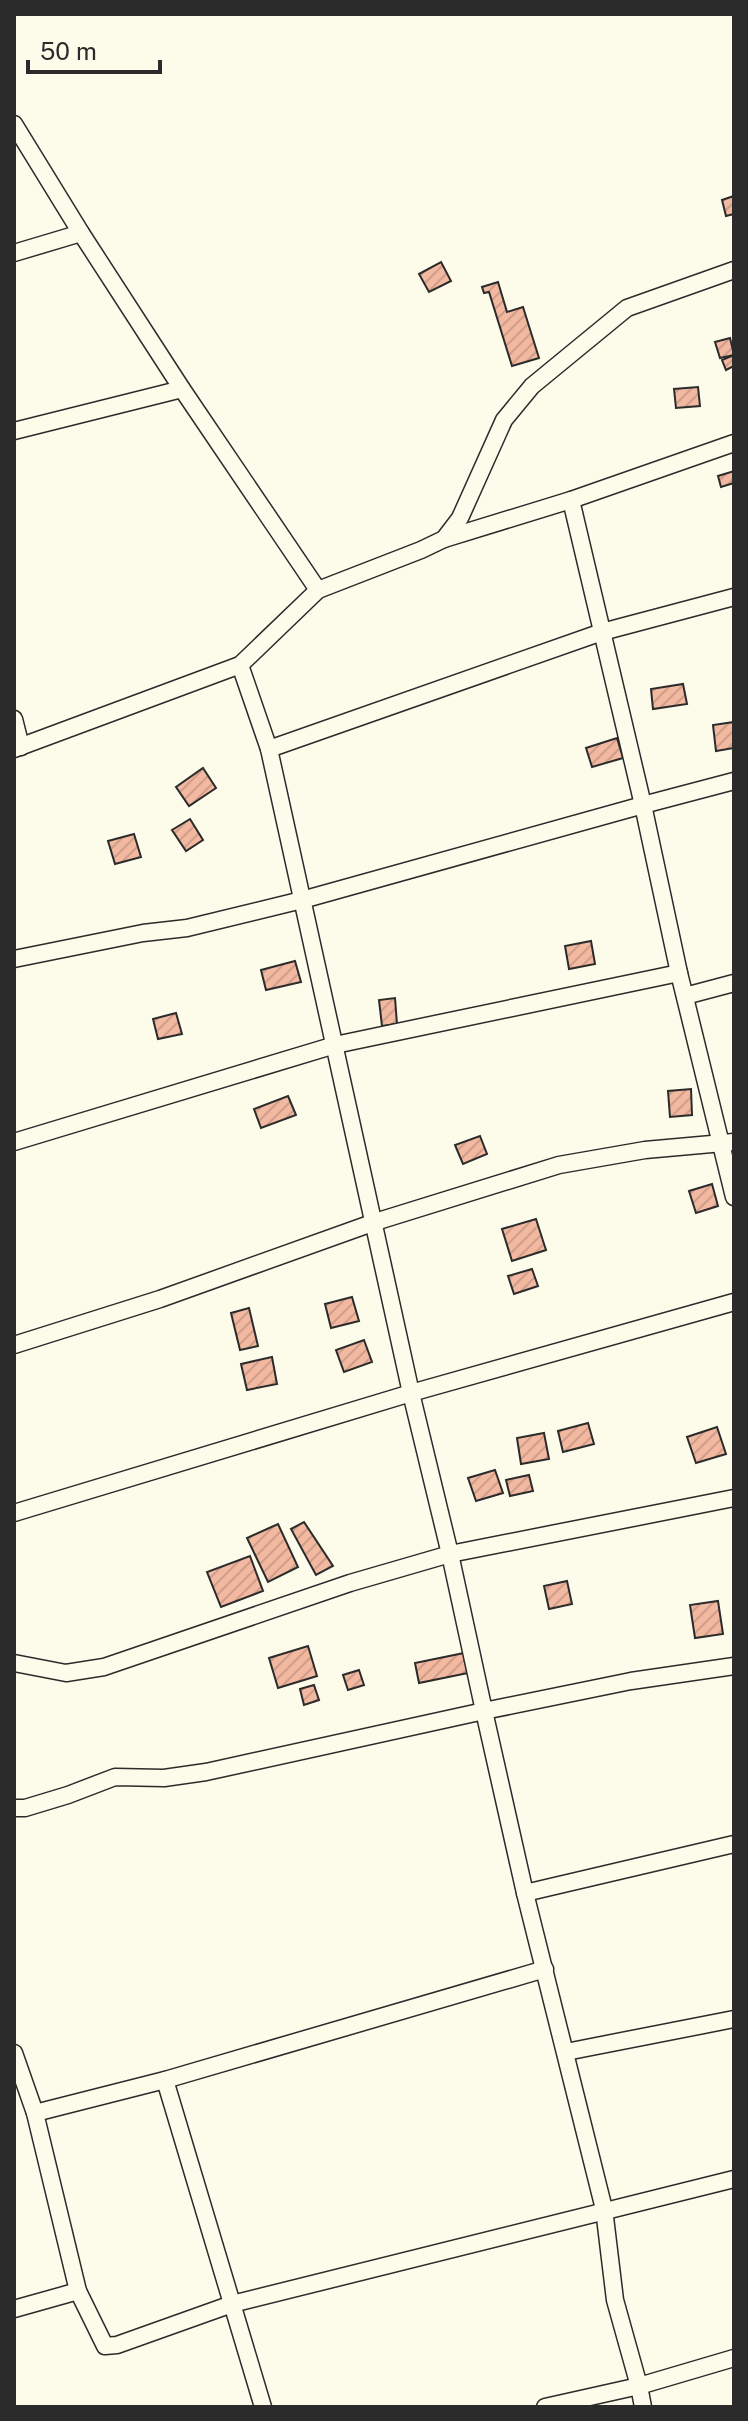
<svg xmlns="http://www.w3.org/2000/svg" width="748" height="2421" viewBox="0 0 748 2421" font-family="'Public Sans',sans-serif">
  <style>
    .building { fill: url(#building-hatch); stroke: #2b2b2b; stroke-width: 2 }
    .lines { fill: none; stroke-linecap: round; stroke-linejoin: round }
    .minor-casing { stroke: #2b2b2b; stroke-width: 19 }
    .minor { stroke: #fdfbea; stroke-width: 16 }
  </style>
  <defs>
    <pattern id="building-hatch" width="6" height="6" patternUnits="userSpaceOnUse" patternTransform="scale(2)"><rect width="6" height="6" fill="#f2b8a0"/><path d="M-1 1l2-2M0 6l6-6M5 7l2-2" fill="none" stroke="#d09e8a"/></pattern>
  </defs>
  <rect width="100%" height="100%" fill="#fdfbea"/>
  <!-- building -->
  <g class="building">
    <polygon points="734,196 734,214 726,216 722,200"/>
    <polygon points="441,262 451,281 429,292 419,274"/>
    <polygon points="498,282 507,312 523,307 539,358 512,366 489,292 484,293 482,287"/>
    <polygon points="730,338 734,355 720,358 715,342"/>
    <polygon points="734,355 734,366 726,370 722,360"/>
    <polygon points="698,387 700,406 676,408 674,389"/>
    <polygon points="734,471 734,483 721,487 718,476"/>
    <polygon points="683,684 687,704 653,709 651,689"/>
    <polygon points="734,722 734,748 716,751 713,725"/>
    <polygon points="617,738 623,758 592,767 586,748"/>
    <polygon points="203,768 216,788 189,806 176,787"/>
    <polygon points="190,819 203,840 186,851 172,830"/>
    <polygon points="134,834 141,857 115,864 108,841"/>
    <polygon points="591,941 595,964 569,969 565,946"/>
    <polygon points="295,961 301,982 266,990 261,970"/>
    <polygon points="395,998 397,1024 382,1026 379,1000"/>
    <polygon points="176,1013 182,1034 158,1039 153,1019"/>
    <polygon points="691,1089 692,1115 670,1117 668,1091"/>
    <polygon points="288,1096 296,1115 261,1128 254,1109"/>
    <polygon points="480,1136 487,1154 463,1164 455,1145"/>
    <polygon points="712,1184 718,1206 696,1213 689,1191"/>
    <polygon points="536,1219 546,1250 512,1261 502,1229"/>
    <polygon points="532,1269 538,1286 514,1294 508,1276"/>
    <polygon points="352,1297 359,1321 331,1328 325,1304"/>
    <polygon points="249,1308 258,1346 240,1350 231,1313"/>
    <polygon points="364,1340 372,1362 344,1372 336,1350"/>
    <polygon points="272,1357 277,1384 247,1390 241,1364"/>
    <polygon points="588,1423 594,1444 563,1452 558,1431"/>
    <polygon points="717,1427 726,1454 696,1463 687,1437"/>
    <polygon points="544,1433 549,1459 521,1464 517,1438"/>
    <polygon points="495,1470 503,1493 476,1501 468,1478"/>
    <polygon points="529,1475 533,1491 510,1496 506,1480"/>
    <polygon points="304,1522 333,1566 316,1575 291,1529"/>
    <polygon points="278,1524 298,1567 268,1582 247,1538"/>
    <polygon points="250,1556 263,1591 221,1607 207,1572"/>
    <polygon points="567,1581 572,1604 549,1609 544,1586"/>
    <polygon points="718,1601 723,1634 695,1638 690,1605"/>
    <polygon points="308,1646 317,1676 278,1688 269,1658"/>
    <polygon points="464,1653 468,1673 419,1683 415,1663"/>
    <polygon points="359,1670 364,1685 348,1690 343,1675"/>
    <polygon points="314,1685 319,1700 304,1705 300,1689"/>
  </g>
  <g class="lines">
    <!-- minor casing -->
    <g class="minor-casing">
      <g id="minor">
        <polyline points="14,124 81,233"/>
        <polyline points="14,253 81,233 182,389 318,590"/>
        <polyline points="14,431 182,389"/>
        <polyline points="571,500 643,805 734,781"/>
        <polyline points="444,539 571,500 734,443"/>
        <polyline points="240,665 269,749 411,1393 450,1554 484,1711 631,1681 734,1666"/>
        <polyline points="14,719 21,747"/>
        <polyline points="14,749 240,665 318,590 421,550 444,539 460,518 504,420 532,386 627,308 734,270"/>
        <polyline points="269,749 602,632 734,597"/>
        <polyline points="14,959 143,933 187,928 302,900 643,805 679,973 734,1197"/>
        <polyline points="685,996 734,983"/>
        <polyline points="14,1142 335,1045 679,973"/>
        <polyline points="14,1345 160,1299 375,1222 559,1165 645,1150 734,1142"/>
        <polyline points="14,1513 411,1393 734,1302"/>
        <polyline points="14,1663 66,1673 104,1667 350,1583 450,1554 734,1498"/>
        <polyline points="14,1808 25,1808 68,1795 115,1777 164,1778 206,1772 484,1711 525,1893 604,2209 615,2300 639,2386 643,2407"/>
        <polyline points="525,1893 734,1844"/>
        <polyline points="566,2052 734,2019"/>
        <polyline points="14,2053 35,2113 78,2291 105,2346 117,2345 232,2304 734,2179"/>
        <polyline points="165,2080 263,2407"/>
        <polyline points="35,2113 165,2080 545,1969"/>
        <polyline points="14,2309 78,2291"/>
        <polyline points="545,2407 639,2386 734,2358"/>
      </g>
    </g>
    <!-- minor -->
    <use href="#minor" class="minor"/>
  </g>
  <!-- border -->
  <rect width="748" height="2421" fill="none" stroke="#2b2b2b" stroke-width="32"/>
  <!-- scale -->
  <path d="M28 60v12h132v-12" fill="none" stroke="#2b2b2b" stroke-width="4"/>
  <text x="40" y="60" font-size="24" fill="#2b2b2b" stroke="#fdfbea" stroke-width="6" paint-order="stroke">50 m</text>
</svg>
